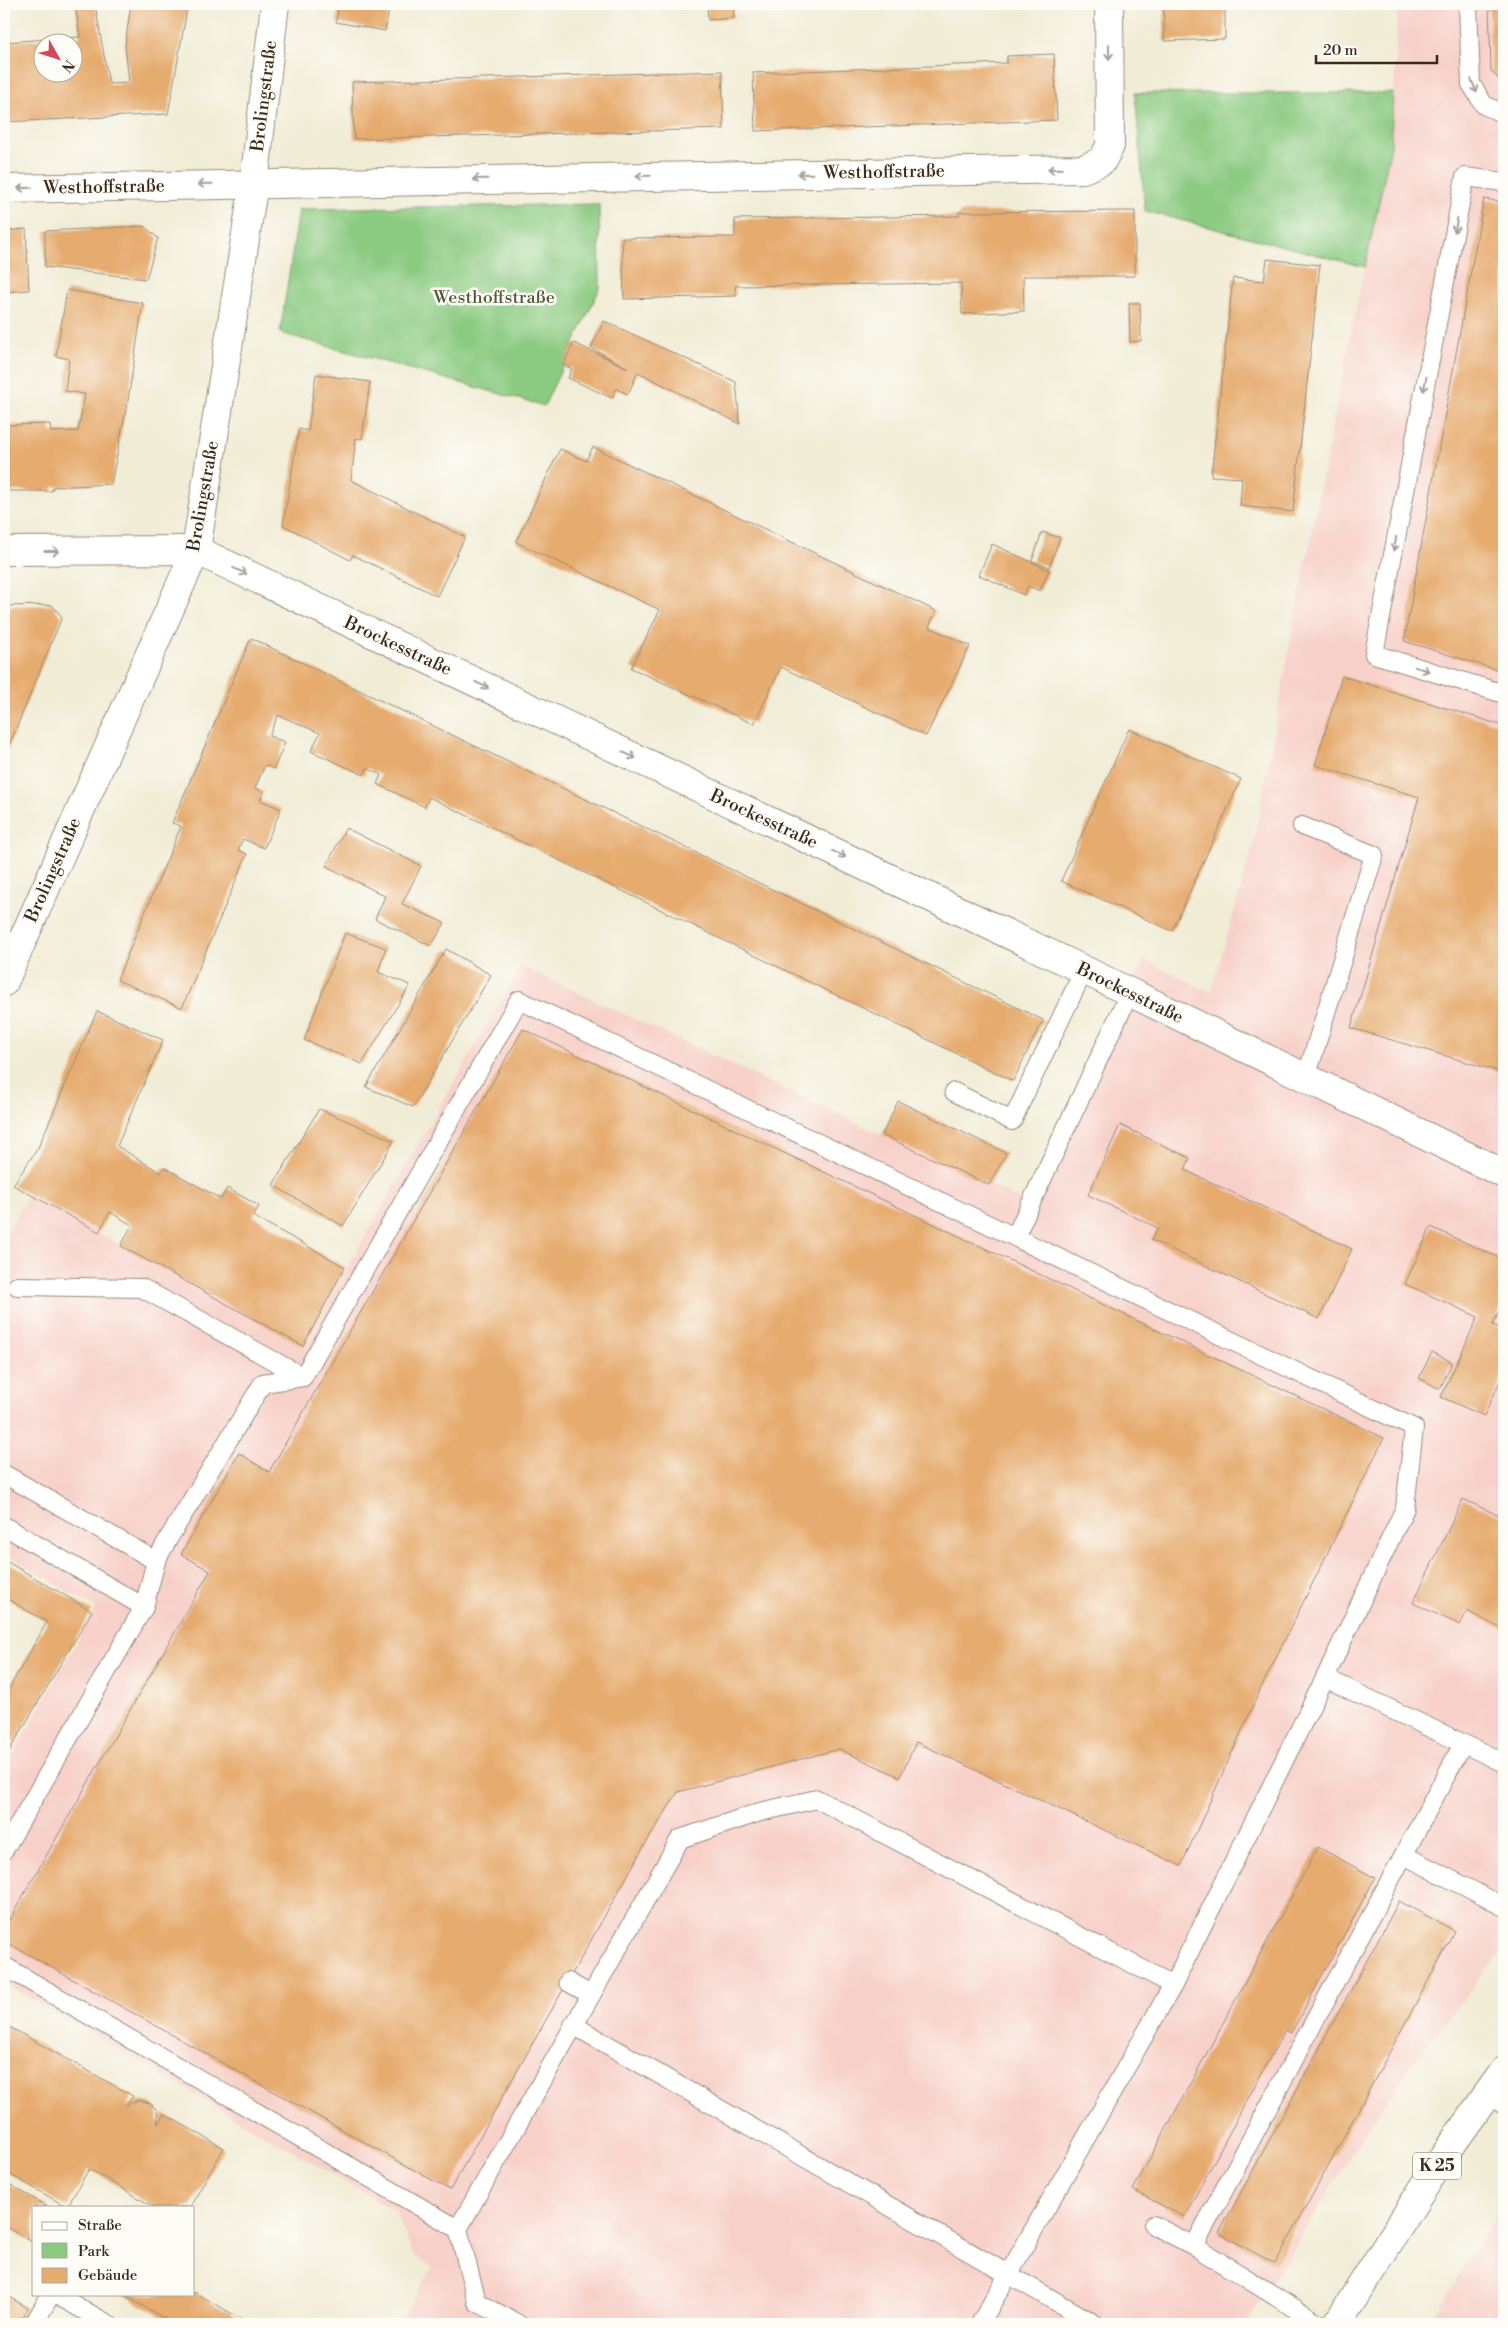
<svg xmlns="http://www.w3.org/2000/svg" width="1508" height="2328" viewBox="0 0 1508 2328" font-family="'Libre Bodoni',serif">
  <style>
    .built { fill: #f7d1c9 }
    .green { fill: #8bca81; stroke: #637a50 }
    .building { fill: #e6ab6e; fill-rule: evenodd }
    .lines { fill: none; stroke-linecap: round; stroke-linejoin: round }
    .service-casing { stroke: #968b7a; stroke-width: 20 }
    .minor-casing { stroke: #968b7a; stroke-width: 30 }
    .primary-casing { stroke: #968b7a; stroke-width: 30 }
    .service { stroke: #fff; stroke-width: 18 }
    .minor { stroke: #fff; stroke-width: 28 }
    .primary { stroke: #fff; stroke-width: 28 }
    .oneway { stroke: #a79f9a }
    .labels { text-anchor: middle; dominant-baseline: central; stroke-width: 5; stroke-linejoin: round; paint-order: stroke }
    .shield { fill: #fdfcf7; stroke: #75695f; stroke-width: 1 }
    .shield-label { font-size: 16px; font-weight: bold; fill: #3b2a1e }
    .street-label { font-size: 18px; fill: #3b2a1e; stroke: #fdfcf7 }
    .park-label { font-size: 18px; fill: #535a3c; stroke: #fdfcf7 }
  </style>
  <rect width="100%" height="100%" fill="#fdfcf7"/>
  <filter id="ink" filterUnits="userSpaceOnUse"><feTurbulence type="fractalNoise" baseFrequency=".02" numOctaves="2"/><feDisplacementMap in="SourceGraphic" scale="10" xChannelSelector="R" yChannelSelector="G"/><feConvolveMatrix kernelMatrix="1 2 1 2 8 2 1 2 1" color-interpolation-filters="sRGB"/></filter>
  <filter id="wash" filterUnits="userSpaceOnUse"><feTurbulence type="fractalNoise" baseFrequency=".0096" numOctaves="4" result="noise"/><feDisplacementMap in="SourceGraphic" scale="20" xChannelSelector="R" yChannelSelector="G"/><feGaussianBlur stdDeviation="1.12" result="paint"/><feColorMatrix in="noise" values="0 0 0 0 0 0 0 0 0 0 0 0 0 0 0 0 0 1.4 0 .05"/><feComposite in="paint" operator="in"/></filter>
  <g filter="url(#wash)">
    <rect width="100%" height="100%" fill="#f1ecd5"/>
    <!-- built -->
    <g class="built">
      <polygon points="1398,4 1504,4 1504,1948 1424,2048 1367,2129 1247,2324 399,2324 432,2267 414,2255 395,2211 4,1983 4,1771 96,1608 4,1553 4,1236 29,1195 303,1345 521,966 1030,1204 1144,960 1211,992 1254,842 1291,639 1348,345 1391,146"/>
      <polygon points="1504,2204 1504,2324 1428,2324"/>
    </g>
    <!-- green -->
    <g class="green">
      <polygon points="1135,93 1393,93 1391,146 1365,267 1145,211"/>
      <polygon points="599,204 600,288 544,406 280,333 299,209"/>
    </g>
    <g id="blocks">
      <!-- building -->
      <g class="building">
        <path d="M75,4H95L109,84L129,83L125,45L131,4H188L168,114L4,122V42L80,37ZM42,42H72V72H42Z"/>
        <polygon points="339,4 390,4 385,31 336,22"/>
        <polygon points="707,4 733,4 734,18 708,20"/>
        <polygon points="1164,4 1225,4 1225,39 1164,41"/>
        <polygon points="1489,4 1504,4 1504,85 1491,71"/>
        <polygon points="1054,54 1057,120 755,131 753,73 1007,63 1007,56"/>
        <polygon points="722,71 724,129 354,139 352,82"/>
        <polygon points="1484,199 1504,202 1504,672 1404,641"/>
        <polygon points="1135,211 1135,276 1023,276 1024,311 962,314 961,283 735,286 736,296 624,299 622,238 735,237 735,219 959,216 959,212"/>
        <polygon points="144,226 158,238 146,279 45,267 45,231"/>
        <polygon points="26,229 29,290 4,292 4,231"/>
        <polygon points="1267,259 1320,265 1293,512 1240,506 1242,478 1211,476 1233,278 1264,281"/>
        <polygon points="67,290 143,303 128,400 111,484 53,487 52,491 8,491 8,425 50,424 51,432 78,431 85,394 65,391 69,359 56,356"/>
        <polygon points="1129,303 1140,303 1141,341 1130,342"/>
        <polygon points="604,321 736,382 740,424 638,372 628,394 616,389 612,398 568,378 572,369 563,365 574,343 628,368 591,348"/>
        <polygon points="316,374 370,382 362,439 356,438 351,480 465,537 437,596 353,555 350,560 283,525 299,429 308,431"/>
        <polygon points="593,447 936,611 929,627 970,646 926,736 781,667 754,724 631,668 660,610 516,542 560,449 586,461"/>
        <polygon points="1042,532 1060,538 1049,567 1032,561"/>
        <polygon points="992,544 1049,570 1040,591 1028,586 1024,595 979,575"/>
        <polygon points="52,605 62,617 4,758 4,606"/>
        <polygon points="251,638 1043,1020 1013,1081 429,797 425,807 377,784 381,775 367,768 364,775 311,751 320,733 278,715 269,736 285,742 274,769 265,765 255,788 264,792 260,800 281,809 264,848 243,839 238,850 247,854 182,1008 117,980 181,826 172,823"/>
        <polygon points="1342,676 1504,726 1504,1073 1351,1028 1419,797 1315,765"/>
        <polygon points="1129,729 1241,779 1172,931 1061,881"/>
        <polygon points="346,828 421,866 402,904 445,923 431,946 375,919 385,896 326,866"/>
        <polygon points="345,933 386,948 378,972 410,985 362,1064 304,1040"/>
        <polygon points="446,949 491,975 413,1107 366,1087"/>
        <polygon points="97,1011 163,1040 117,1146 161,1173 164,1167 221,1199 227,1188 259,1206 253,1216 345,1267 303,1346 121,1246 132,1225 110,1212 99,1232 13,1185 38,1148"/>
        <polygon points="523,1029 1384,1438 1260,1690 1181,1866 916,1742 900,1777 839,1749 678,1792 643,1848 450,2190 4,1941 4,1929 210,1571 181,1554 239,1453 269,1472"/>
        <polygon points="898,1101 1006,1153 989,1185 882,1135"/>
        <polygon points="319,1109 394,1141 343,1226 273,1185"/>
        <polygon points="1120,1125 1190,1158 1185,1170 1352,1249 1319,1319 1151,1240 1158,1228 1088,1195"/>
        <polygon points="1431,1227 1504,1260 1504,1300 1493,1325 1504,1330 1504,1372 1484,1416 1441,1397 1478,1317 1405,1284"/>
        <polygon points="1432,1352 1452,1362 1440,1389 1419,1378"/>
        <polygon points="1463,1499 1504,1518 1504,1630 1467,1611 1460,1625 1413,1603"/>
        <polygon points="4,1560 92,1611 4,1760 4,1697 47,1622 4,1597"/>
        <polygon points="1318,1847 1375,1878 1291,2033 1285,2030 1184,2217 1133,2190"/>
        <polygon points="1399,1901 1455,1931 1275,2264 1219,2233"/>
        <polygon points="4,2024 133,2096 126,2106 138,2100 150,2103 157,2110 158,2124 164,2114 224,2148 190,2207 154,2207 89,2169 67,2207 4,2171"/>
        <polygon points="4,2181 48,2207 34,2207 34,2243 4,2226"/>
        <polygon points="194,2292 250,2324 174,2324 122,2294 194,2294"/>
        <polygon points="4,2294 28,2308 19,2324 4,2324"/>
      </g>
    </g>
  </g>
  <g filter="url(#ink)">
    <use href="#blocks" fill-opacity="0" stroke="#968b7a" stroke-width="1"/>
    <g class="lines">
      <!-- service casing -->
      <g class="service-casing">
        <g id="service">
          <polyline points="1468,4 1471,84 1484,105 1504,114"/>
          <polyline points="1504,182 1465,177 1374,654 1504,694"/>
          <polyline points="1302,826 1374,855 1306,1078"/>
          <polyline points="954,1092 1012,1121 1084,970"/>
          <polyline points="1015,1237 1130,992"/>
          <polyline points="17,1286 142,1288 303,1377 519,1000 1414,1428 1405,1508 1325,1678"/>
          <polyline points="4,1474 156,1561"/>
          <polyline points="4,1526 144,1607"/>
          <polyline points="4,1850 144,1607 156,1561 167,1541 263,1383 303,1377"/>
          <polyline points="1404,1855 1504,1907"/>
          <polyline points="4,1966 458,2229"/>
          <polyline points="568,1982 591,1995"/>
          <polyline points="573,2025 1095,2324"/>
          <polyline points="1487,2094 1504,2105"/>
          <polyline points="1153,2225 1194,2246 1320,2324"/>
          <polyline points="1194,2246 1463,1744"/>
          <polyline points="55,2294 108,2324"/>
          <polyline points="34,2324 51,2294"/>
          <polyline points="518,2324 477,2302 458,2229 680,1839 760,1812 817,1799 1173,1985"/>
          <polyline points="980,2324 1173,1985 1325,1678 1504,1763"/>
        </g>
      </g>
      <!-- minor casing -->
      <g class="minor-casing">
        <g id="minor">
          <polyline points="4,189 1083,169 1102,161 1110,146 1109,4"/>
          <polyline points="4,551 196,550 1084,970 1504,1174"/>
          <polyline points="4,982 196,550 254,183 275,4"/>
        </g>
      </g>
      <!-- primary casing -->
      <g class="primary-casing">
        <polyline id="primary" points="1337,2324 1445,2154 1504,2071"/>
      </g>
      <!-- service -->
      <use href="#service" class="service"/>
      <!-- minor -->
      <use href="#minor" class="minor"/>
      <!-- primary -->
      <use href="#primary" class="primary"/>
    </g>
    <!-- one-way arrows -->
    <defs><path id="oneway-shaft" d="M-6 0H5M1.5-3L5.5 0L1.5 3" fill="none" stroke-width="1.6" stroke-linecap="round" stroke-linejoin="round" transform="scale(1.25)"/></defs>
    <g class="oneway">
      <use href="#oneway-shaft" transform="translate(1109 52) rotate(89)"/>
      <use href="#oneway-shaft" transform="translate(1474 86) rotate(67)"/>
      <use href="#oneway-shaft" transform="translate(1055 169) rotate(179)"/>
      <use href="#oneway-shaft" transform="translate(805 174) rotate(179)"/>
      <use href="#oneway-shaft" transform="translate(643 176) rotate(179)"/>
      <use href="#oneway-shaft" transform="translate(480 179) rotate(179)"/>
      <use href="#oneway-shaft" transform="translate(205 184) rotate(179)"/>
      <use href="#oneway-shaft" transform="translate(25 188) rotate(179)"/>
      <use href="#oneway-shaft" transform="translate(1456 225) rotate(101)"/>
      <use href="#oneway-shaft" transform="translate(1425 384) rotate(101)"/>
      <use href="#oneway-shaft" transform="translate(1395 544) rotate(101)"/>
      <use href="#oneway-shaft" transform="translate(52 551)"/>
      <use href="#oneway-shaft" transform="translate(240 571) rotate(25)"/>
      <use href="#oneway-shaft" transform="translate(1422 669) rotate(17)"/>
      <use href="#oneway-shaft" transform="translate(482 685) rotate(25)"/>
      <use href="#oneway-shaft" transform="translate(629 755) rotate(25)"/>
      <use href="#oneway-shaft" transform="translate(839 854) rotate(25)"/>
    </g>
  </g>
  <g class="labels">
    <!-- shield labels -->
    <rect class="shield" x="1413" y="2152.5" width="48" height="27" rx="4"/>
    <g class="shield-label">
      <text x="1437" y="2166">K 25</text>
    </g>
    <!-- street labels -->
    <g class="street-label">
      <text transform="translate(264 96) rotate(-83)">Brolingstraße</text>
      <text transform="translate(884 172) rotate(-1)">Westhoffstraße</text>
      <text transform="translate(104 187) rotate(-1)">Westhoffstraße</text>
      <text transform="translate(203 496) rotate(-80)">Brolingstraße</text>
      <text transform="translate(398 646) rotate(25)">Brockesstraße</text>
      <text transform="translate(764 819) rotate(25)">Brockesstraße</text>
      <text transform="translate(53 870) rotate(-66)">Brolingstraße</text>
      <text transform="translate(1130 993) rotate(26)">Brockesstraße</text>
    </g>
    <!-- park labels -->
    <g class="park-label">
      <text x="494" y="297">Westhoffstraße</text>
    </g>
  </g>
  <!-- margin -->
  <rect width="1508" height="2328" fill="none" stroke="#fdfcf7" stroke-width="20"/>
  <!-- legend -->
  <rect x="32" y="2206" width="162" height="90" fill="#fdfcf7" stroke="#afa8a0"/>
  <rect x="42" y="2222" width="25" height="8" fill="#ffffff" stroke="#afa8a0"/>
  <text x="78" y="2230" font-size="15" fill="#3b2a1e">Straße</text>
  <rect x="42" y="2243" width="25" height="15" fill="#8bca81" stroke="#afa8a0"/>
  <text x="78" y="2256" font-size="15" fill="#3b2a1e">Park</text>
  <rect x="42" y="2268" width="25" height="15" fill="#e6ab6e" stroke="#afa8a0"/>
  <text x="78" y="2280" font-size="15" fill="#3b2a1e">Gebäude</text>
  <!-- north arrow -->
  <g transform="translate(58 58) rotate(129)"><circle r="24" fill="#fdfcf7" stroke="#afa8a0"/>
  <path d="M0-4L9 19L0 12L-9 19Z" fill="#d1495b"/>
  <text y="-8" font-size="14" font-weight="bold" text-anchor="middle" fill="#3b2a1e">N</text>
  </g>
  <!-- scale -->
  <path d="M1316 55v8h121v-8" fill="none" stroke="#3b2a1e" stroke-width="2.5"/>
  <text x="1323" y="55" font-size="15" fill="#3b2a1e" stroke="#fdfcf7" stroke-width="4" paint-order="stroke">20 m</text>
</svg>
